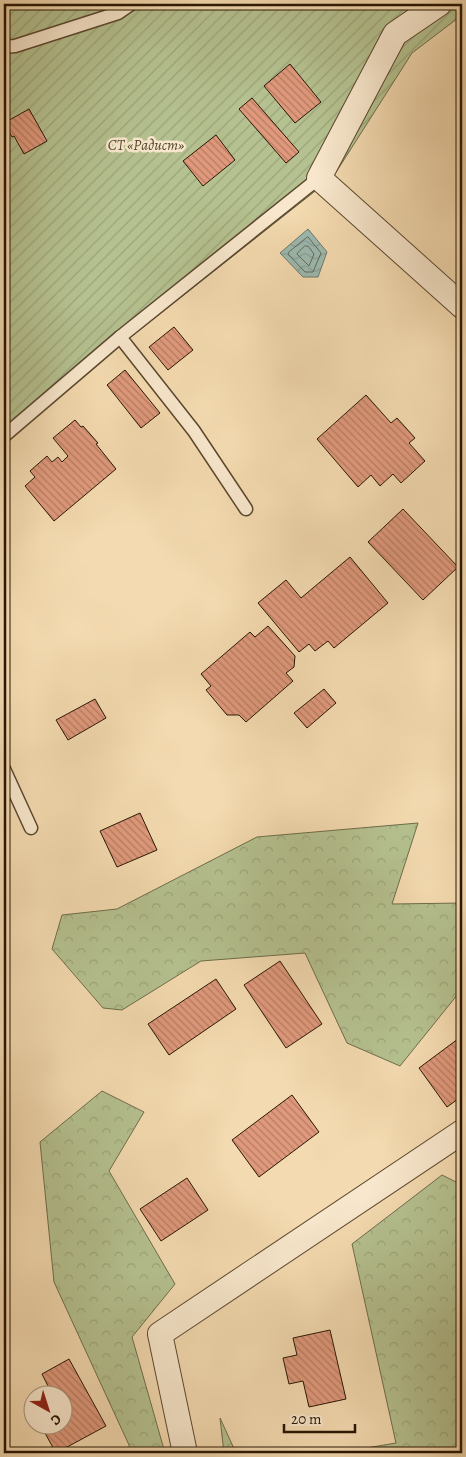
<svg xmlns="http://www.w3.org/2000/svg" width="466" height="1457" viewBox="0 0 466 1457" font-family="Alegreya,serif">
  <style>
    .forest { fill: url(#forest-crowns); stroke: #6e6c4a }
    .garden { fill: url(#garden-furrows); stroke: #6e6c4a }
    .water { fill: url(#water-waves); stroke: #6e786b }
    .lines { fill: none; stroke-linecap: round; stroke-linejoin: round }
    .shore { stroke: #62685a; stroke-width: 1 }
    .building { fill: url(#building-back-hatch); stroke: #281603 }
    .service-casing { stroke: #5b472e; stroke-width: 15 }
    .minor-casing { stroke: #5b472e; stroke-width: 26 }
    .service { stroke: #f8e7cc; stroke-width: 12 }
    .minor { stroke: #f8e7cc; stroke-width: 24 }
    .labels { text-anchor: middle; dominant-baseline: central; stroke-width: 5; stroke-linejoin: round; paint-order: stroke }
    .park-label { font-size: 15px; font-style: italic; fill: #52492d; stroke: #f8e7cc }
  </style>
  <defs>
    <pattern id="forest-crowns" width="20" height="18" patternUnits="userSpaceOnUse" patternTransform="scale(1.25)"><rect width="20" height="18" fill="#b5c190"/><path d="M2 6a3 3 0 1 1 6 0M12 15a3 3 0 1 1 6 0" fill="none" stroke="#9ca57b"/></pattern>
    <pattern id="garden-furrows" width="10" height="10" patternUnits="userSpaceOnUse" patternTransform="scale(1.25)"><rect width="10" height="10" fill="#b5c190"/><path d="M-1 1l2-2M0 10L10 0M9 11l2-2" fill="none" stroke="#9ca57b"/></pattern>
    <pattern id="water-waves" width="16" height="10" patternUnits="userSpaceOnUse" patternTransform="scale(1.25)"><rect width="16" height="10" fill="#9cbab1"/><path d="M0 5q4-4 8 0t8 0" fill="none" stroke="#869f97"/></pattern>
    <pattern id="building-back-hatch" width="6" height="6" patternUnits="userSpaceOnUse" patternTransform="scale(1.25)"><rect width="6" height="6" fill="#e0997c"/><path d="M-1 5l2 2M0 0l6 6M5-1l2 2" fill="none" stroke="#b67c63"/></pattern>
  </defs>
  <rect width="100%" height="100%" fill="#f4dab0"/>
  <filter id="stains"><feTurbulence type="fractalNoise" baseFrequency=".004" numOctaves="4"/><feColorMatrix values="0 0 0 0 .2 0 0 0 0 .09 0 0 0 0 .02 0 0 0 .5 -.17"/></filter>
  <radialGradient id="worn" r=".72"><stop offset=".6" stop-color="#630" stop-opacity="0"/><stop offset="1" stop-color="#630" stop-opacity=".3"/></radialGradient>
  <!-- forest -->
  <g class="forest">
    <polygon points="418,823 392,904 462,903 462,989 400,1066 347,1043 305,953 201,961 122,1010 103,1008 52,949 62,915 117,909 257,837"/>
    <polygon points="102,1091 144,1112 109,1171 175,1284 132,1337 165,1453 130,1453 129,1445 54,1282 40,1142"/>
    <polygon points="442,1175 462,1185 462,1453 337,1453 396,1443 352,1244"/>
    <polygon points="220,1418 236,1453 224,1453"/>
  </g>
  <!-- garden -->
  <polygon class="garden" points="4,4 462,4 462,15 412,53 333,177 4,437"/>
  <!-- water -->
  <polygon class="water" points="308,229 327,252 318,277 303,277 280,253"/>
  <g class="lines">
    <!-- shore -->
    <g class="shore">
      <polygon points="308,237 321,253 313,272 305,272 288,254 289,252"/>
      <polygon points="305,246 308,246 314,254 309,266 297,254"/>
    </g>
  </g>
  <!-- building -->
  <g class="building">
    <polygon points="290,64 321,102 295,123 264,86"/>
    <polygon points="252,98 299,152 286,163 239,109"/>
    <polygon points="29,109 47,141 24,154 14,136 12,137 4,123"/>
    <polygon points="216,135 235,160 203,186 183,161"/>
    <polygon points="174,327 193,350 168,370 149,347"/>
    <polygon points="125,370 160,413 141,428 107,385"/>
    <polygon points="366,395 391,423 397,418 415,438 409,443 425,461 401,483 393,474 380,486 371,475 358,487 317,439"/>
    <polygon points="75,420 81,427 83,426 98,443 96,444 116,469 54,521 25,486 35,477 30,471 47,456 52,462 58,457 62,462 68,456 53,438"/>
    <polygon points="403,509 458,567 423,600 368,542"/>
    <polygon points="350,557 388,603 334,648 328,641 315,651 309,644 299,652 258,603 286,580 301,598"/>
    <polygon points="268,626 295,656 294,667 286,673 293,681 246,722 239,715 227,715 206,690 211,686 201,674 250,632 255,637"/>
    <polygon points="324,689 336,703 307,728 294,713"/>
    <polygon points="95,699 106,718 68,740 56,720"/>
    <polygon points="140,813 157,850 117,867 100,831"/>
    <polygon points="280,961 322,1024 286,1048 244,985"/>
    <polygon points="216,979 236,1009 169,1055 148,1024"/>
    <polygon points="462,1036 462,1096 447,1107 419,1068"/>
    <polygon points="292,1095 319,1132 259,1177 232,1140"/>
    <polygon points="187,1178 208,1210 161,1241 140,1209"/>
    <polygon points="330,1330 346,1399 309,1407 303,1381 289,1384 283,1358 297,1355 293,1338"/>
    <polygon points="69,1359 106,1426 56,1453 40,1424 62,1424 62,1394 47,1394 51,1392 42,1374"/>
  </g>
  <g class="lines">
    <!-- service casing -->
    <g class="service-casing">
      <g id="service">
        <polyline points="4,47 15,46 118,13 131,4"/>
        <polyline points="4,436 120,337"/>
        <polyline points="246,509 194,431 120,337 319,178"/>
        <polyline points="4,769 31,828"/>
      </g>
    </g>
    <!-- minor casing -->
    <g class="minor-casing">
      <g id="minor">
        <polyline points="439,4 395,34 319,178 462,306"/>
        <polyline points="185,1453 160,1334 462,1132"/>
      </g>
    </g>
    <!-- service -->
    <use href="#service" class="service"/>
    <!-- minor -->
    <use href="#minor" class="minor"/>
  </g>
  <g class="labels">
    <!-- park labels -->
    <g class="park-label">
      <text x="146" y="145">СТ «Радист»</text>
    </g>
  </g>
  <!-- margin -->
  <rect width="466" height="1457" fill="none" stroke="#f4dab0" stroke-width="20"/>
  <rect x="5" y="5" width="456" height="1447" fill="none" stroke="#281603" stroke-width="2.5"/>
  <rect x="10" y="10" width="446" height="1437" fill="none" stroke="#281603"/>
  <!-- north arrow -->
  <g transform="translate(48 1410) rotate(141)"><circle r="24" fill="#f8e7cc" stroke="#a5937c"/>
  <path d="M0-4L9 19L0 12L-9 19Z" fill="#8f2418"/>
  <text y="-8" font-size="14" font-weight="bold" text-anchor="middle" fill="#281603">С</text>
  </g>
  <!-- scale -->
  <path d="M284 1424v8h71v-8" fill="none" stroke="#281603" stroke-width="2.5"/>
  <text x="291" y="1424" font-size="15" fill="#281603" stroke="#f8e7cc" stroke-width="4" paint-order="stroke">20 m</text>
  <rect width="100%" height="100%" filter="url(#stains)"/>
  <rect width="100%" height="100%" fill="url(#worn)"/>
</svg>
